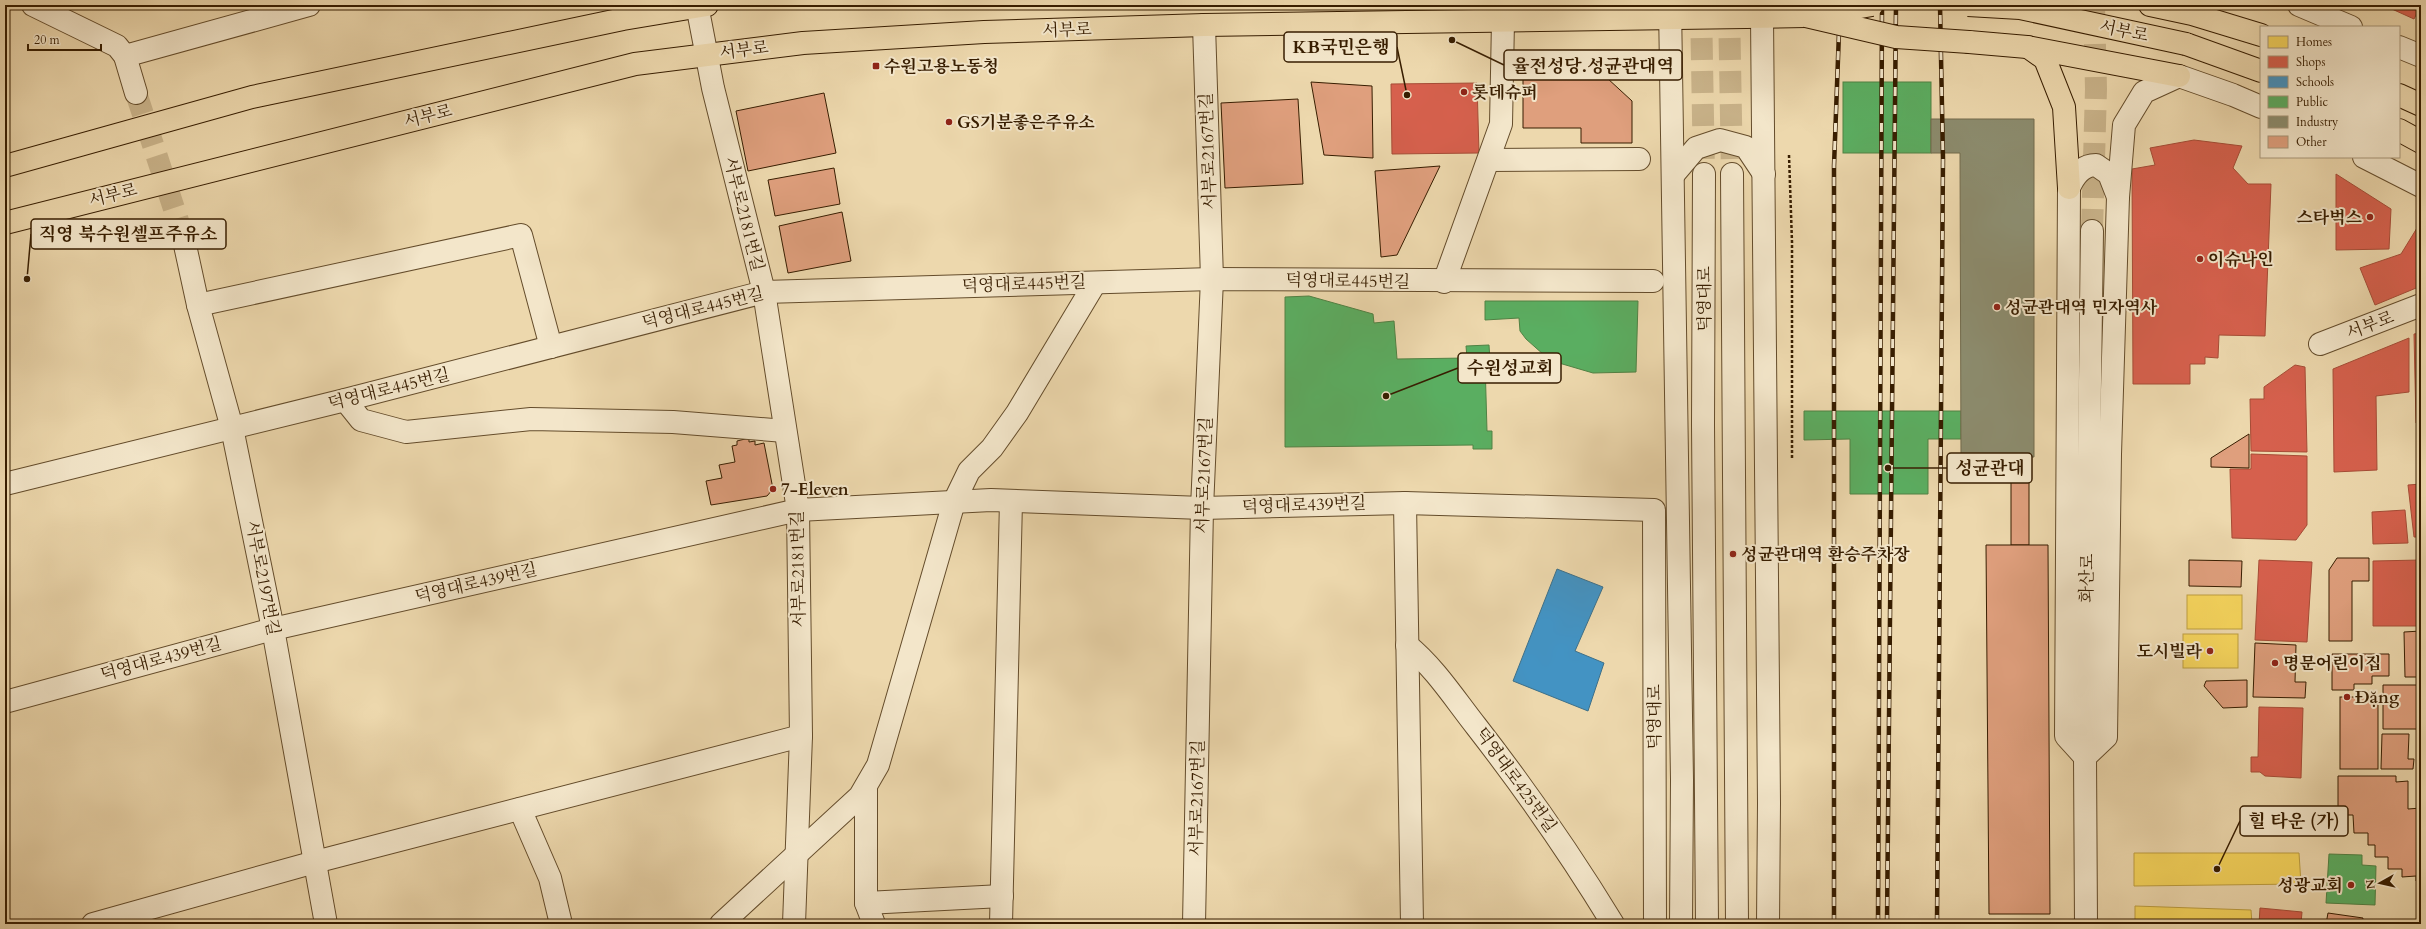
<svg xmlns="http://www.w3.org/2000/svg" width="2426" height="929" viewBox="0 0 2426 929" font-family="Cardo,'Noto Serif KR',serif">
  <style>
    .homes { fill: #f6d55c; stroke: #bd9e40 }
    .shops { fill: #d6604d; stroke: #a64c36 }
    .schools { fill: #4393c3; stroke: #3f7088 }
    .public { fill: #5aae61; stroke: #508244 }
    .industry { fill: #8c8c6e; stroke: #726b4d }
    .building { fill: #df9f7d; stroke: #371d00 }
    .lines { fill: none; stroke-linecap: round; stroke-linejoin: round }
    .minor-tunnel { stroke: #c9b38a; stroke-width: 22; stroke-dasharray: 22 11; stroke-linecap: butt }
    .minor-casing { stroke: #644c2b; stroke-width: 24 }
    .major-casing { stroke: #371d00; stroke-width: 24 }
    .path { stroke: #371d00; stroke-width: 2.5; stroke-dasharray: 3 2; stroke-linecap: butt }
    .minor { stroke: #f3e6ca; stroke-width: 22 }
    .major { stroke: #edd8ad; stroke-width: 22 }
    .rail-casing { stroke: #371d00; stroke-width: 4.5 }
    .rail { stroke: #f3e6ca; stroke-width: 3; stroke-dasharray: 9; stroke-linecap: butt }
    .major-bridge-casing { stroke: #371d00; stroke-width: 24; stroke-linecap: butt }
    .major-bridge { stroke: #edd8ad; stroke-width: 22 }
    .poi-dot { fill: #8f2418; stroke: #f3e6ca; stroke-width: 1.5 }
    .labels { text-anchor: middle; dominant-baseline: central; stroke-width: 4; stroke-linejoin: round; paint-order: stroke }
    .street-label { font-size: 17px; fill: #371d00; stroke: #f3e6ca }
    .poi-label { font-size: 17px; font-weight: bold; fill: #371d00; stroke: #f3e6ca; text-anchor: start }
    .leader { fill: none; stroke: #371d00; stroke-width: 1.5 }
    .callout-dot { fill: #371d00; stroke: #f3e6ca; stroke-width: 1.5 }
    .callout { fill: #f3e6ca; stroke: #371d00; stroke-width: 1.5 }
    .callout-label { font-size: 18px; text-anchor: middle; font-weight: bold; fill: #371d00 }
  </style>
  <rect width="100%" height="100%" fill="#edd8ad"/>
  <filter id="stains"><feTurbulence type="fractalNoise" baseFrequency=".005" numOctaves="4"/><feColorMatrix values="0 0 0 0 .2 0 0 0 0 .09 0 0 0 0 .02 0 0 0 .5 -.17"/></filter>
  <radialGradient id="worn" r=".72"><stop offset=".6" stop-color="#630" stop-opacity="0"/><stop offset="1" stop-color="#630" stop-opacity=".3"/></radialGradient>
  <!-- homes -->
  <g class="homes">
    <rect x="2187" y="595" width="55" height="34"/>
    <rect x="2183" y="634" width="55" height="34"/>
    <polygon points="2134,853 2299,853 2301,884 2134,886"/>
    <polygon points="2135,906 2251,910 2252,924 2135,924"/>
  </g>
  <!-- shops -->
  <g class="shops">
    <polygon points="2383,5 2421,5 2414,19"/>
    <polygon points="1477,83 1479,153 1392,154 1391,84"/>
    <polygon points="2194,140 2242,146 2233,168 2248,184 2271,184 2265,336 2219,335 2218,358 2205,357 2205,364 2190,364 2190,384 2133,384 2132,169 2155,165 2150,148"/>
    <polygon points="2336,174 2391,209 2389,249 2336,250"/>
    <polygon points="2417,228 2421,230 2421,286 2375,305 2360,268 2401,254"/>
    <polygon points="2421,333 2421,423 2416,423 2414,334"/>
    <polygon points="2409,338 2409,392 2376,396 2377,470 2334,472 2333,369"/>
    <polygon points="2295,365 2305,367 2307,452 2251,451 2250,399 2264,399 2264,387"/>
    <polygon points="2417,435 2421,435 2421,479 2419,479"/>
    <polygon points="2251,454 2307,456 2307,525 2296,540 2232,538 2230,469 2251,469"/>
    <polygon points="2421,484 2421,537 2414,537 2408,485"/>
    <polygon points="2405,510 2408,543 2373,544 2372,512"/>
    <polygon points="2259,560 2312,562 2307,642 2255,640"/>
    <polygon points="2421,560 2421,626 2373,626 2373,561"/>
    <polygon points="2259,707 2303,708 2301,778 2265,776 2260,772 2251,772 2251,757 2258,757"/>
    <polygon points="2260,908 2302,912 2301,924 2259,924"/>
  </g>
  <!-- schools -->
  <polygon class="schools" points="1557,569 1603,587 1575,651 1604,663 1588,711 1513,681"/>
  <!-- public -->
  <g class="public">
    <rect x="1843" y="82" width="88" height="71"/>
    <polygon points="1309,296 1373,314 1374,323 1394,321 1397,359 1467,358 1466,346 1489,345 1490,361 1485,361 1487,431 1492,431 1492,449 1473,449 1473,445 1285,447 1285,297"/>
    <polygon points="1485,301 1638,301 1636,372 1593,373 1559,363 1544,355 1526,339 1520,331 1519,318 1485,320"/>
    <polygon points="1804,411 1961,411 1961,439 1928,439 1928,494 1850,494 1850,439 1804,440"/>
    <polygon points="2329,854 2362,855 2362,865 2376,866 2375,905 2326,903"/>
  </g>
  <!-- industry -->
  <polygon class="industry" points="1931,119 2034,119 2034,457 1961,457 1960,153 1931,153"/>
  <!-- building -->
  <g class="building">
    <polygon points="1523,66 1594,66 1632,101 1632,143 1581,143 1581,128 1523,128"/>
    <polygon points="1311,82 1372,86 1373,158 1324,155"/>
    <polygon points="824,93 836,153 748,171 736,111"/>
    <polygon points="1298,99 1303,184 1225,188 1221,103"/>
    <polygon points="1440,166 1397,255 1381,257 1375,171"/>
    <polygon points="834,168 840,204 775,216 768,180"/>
    <polygon points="842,212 851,261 788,273 779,226"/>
    <polygon points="2249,434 2249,468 2211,467 2211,458"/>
    <polygon points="749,438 749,442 755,441 755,445 764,443 773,489 767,496 711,505 706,481 722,478 719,465 735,462 732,446 737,445 737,441"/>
    <rect x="2011" y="457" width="18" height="88"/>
    <polygon points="1986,545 2048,545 2050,914 1989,914"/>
    <polygon points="2337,558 2369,558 2369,581 2352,581 2352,641 2329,641 2329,570"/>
    <polygon points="2189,560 2242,561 2241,587 2189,586"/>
    <polygon points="2421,631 2421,677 2405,677 2404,632"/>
    <polygon points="2255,643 2296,645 2295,682 2306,682 2305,698 2253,697"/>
    <polygon points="2332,654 2389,654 2389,676 2372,676 2372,684 2354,684 2354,690 2332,690"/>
    <polygon points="2247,680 2247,707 2223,708 2204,686 2206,681"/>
    <polygon points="2383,685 2420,685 2421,729 2383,729"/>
    <rect x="2340" y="697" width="38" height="72"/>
    <polygon points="2382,734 2409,734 2408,759 2414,759 2413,769 2381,769"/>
    <polygon points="2419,771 2421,771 2421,797 2420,797"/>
    <polygon points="2338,776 2396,776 2396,782 2408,781 2408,809 2421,808 2421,881 2416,881 2416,876 2402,877 2402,869 2388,869 2388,857 2375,857 2375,845 2368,845 2368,833 2354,833 2353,815 2338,815"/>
    <polygon points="2328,913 2363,918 2362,924 2326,924"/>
  </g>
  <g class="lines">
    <!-- minor-tunnel -->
    <g class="minor-tunnel">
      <polyline points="1701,5 1704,174"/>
      <polyline points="1729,5 1732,174"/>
      <polyline points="136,93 183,236"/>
      <polyline points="2092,231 2096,89 2094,5"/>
    </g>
    <!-- minor casing -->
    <g class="minor-casing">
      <g id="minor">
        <polyline points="33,5 117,46 125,56 136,93"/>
        <polyline points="697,5 713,88 764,292 798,510 801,736 794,924"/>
        <polyline points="1670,5 1682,780 1681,924"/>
        <polyline points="2299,5 2351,27"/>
        <polyline points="1762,17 1769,803 1768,924"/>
        <polyline points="2399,47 2421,56"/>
        <polyline points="125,56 309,5"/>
        <polyline points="2364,157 2421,186"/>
        <polyline points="1489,160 1639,159"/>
        <polyline points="1674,174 1696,148 1720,140 1746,147 1764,174"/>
        <polyline points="1704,174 1703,425 1707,924"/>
        <polyline points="1732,174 1737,924"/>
        <polyline points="183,236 198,305 232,428 273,629 326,924"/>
        <polyline points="1444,282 1501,124 1503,21"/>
        <polyline points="198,305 521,235 551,347"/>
        <polyline points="2320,344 2421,305"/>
        <polyline points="345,400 361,420 406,432 531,419 673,422 785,431"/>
        <polyline points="5,484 345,400 764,292 1212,279 1653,281"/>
        <polyline points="1405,503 1412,924"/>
        <path d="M1407,645C1435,668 1454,698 1476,726C1525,789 1571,855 1613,924"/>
        <polyline points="5,702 273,629 798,510 991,500 1202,508 1405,503 1654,510 1655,924"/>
        <polyline points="2085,757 2106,737 2110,454 2118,197 2124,125 2144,92 2179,76 2233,95 2261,107"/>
        <path d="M2085,757L2066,736L2069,188C2074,176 2082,165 2096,165L2109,174L2118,197"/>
        <polyline points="866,787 866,903 874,924"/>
        <polyline points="520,809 550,878 561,924"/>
        <polyline points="866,903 1002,896"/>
        <polyline points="93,924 315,862 801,736"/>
        <polyline points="721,924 860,796 878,765 954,502 969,471 992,448 1017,413 1095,283"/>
        <polyline points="1001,924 1011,501"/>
        <polyline points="1194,924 1202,508 1212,279 1204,25"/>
        <polyline points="2086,924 2085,757 2092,231"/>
      </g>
    </g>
    <!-- major casing -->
    <g class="major-casing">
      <g id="major">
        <polyline points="2150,5 2192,14 2261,35"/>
        <polyline points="1969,42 2027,47 2179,76"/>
        <polyline points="2186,44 2261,71"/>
        <polyline points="2028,47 2045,59 2064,107 2069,188"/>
        <polyline points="2399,95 2421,105"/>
        <polyline points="2399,130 2421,142"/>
        <polyline points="5,166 252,97 623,19 707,5"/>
        <polyline points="5,223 635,64 803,43 984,32 1204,25 1806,16"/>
      </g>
    </g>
    <!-- path -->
    <polyline class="path" points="1789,155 1792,242 1792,458"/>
    <!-- minor -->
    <use href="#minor" class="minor"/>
    <!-- major -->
    <use href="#major" class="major"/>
    <!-- rail casing -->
    <g class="rail-casing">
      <g id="rail">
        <polyline points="1834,924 1834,166 1840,5"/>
        <polyline points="1878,924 1882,5"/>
        <polyline points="1887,924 1896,5"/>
        <polyline points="1937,924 1943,159 1940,5"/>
      </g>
    </g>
    <!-- rail -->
    <use href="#rail" class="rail"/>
    <!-- major-bridge casing -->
    <g class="major-bridge-casing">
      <g id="major-bridge">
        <polyline points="1968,5 2020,8 2186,44"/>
        <polyline points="1815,15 1872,5"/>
        <polyline points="1806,16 1896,37 1969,42"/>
      </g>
    </g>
    <!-- major-bridge -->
    <use href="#major-bridge" class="major-bridge"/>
  </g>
  <!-- markers -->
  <g class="poi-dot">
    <rect x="872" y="62" width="8" height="8" rx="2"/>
    <circle cx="1464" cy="92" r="4"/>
    <circle cx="949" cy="122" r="4"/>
    <circle cx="2370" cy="217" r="4"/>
    <circle cx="2200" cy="259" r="4"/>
    <circle cx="1997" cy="307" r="4"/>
    <circle cx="773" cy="489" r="4"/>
    <circle cx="1733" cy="554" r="4"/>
    <circle cx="2210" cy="651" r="4"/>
    <circle cx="2275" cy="663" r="4"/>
    <circle cx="2347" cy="697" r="4"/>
    <circle cx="2351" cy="885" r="4"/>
  </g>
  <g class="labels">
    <!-- street labels -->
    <g class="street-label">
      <text transform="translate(1067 30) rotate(-2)">서부로</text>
      <text transform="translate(2124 31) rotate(12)">서부로</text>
      <text transform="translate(744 50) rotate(-7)">서부로</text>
      <text transform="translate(428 116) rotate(-14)">서부로</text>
      <text transform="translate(1208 151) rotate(-92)">서부로2167번길</text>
      <text transform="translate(113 195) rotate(-14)">서부로</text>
      <text transform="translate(744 214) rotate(76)">서부로2181번길</text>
      <text transform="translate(1348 281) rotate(1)">덕영대로445번길</text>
      <text transform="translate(1024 284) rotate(-2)">덕영대로445번길</text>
      <text transform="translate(1704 299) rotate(-90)">덕영대로</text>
      <text transform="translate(703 308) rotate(-14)">덕영대로445번길</text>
      <text transform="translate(2370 325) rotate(-21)">서부로</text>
      <text transform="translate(389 389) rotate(-14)">덕영대로445번길</text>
      <text transform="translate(1204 475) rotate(-88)">서부로2167번길</text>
      <text transform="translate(1304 505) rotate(-2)">덕영대로439번길</text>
      <text transform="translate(798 569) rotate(-91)">서부로2181번길</text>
      <text transform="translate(263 578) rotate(79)">서부로2197번길</text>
      <text transform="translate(2087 578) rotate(-89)">화산로</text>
      <text transform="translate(476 583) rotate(-13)">덕영대로439번길</text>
      <text transform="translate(161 659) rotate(-15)">덕영대로439번길</text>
      <text transform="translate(1654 717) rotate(-90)">덕영대로</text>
      <text transform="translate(1516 780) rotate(54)">덕영대로425번길</text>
      <text transform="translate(1197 798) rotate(-89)">서부로2167번길</text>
    </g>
    <!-- poi labels -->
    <g class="poi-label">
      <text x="884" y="66">수원고용노동청</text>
      <text x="1472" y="92">롯데슈퍼</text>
      <text x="957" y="122">GS기분좋은주유소</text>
      <text x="2362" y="217" text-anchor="end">스타벅스</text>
      <text x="2208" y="259">이슈나인</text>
      <text x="2005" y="307">성균관대역 민자역사</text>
      <text x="781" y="489">7-Eleven</text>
      <text x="1741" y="554">성균관대역 환승주차장</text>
      <text x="2202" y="651" text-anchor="end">도시빌라</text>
      <text x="2283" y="663">명문어린이집</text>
      <text x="2355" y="697">Đặng</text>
      <text x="2343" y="885" text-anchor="end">성광교회</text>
    </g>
  </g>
  <!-- callouts -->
  <path class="leader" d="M1407 95L1397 47M1452 40L1504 65M27 279L31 234M1386 396L1458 368M1888 468L1947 468M2217 869L2240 821"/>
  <g class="callout-dot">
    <circle cx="1407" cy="95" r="4"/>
    <circle cx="1452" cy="40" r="4"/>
    <circle cx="27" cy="279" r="4"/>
    <circle cx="1386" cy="396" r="4"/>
    <circle cx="1888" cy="468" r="4"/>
    <circle cx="2217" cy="869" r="4"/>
  </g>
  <g class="callout">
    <rect x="1284" y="32" width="113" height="30" rx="4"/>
    <rect x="1504" y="50" width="178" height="30" rx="4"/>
    <rect x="31" y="219" width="195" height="30" rx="4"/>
    <rect x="1458" y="353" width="103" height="30" rx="4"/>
    <rect x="1947" y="453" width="85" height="30" rx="4"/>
    <rect x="2240" y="806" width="108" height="30" rx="4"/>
  </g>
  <g class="callout-label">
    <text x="1341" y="53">KB국민은행</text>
    <text x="1593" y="72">율전성당.성균관대역</text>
    <text x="128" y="240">직영 북수원셀프주유소</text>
    <text x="1510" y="374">수원성교회</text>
    <text x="1990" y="474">성균관대</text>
    <text x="2294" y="827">힐 타운 (가)</text>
  </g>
  <!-- margin -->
  <rect width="2426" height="929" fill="none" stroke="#edd8ad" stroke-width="20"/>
  <rect x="6" y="6" width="2414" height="917" fill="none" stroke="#371d00" stroke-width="2"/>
  <rect x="10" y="10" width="2406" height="909" fill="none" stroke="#371d00"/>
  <!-- legend -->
  <rect x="2260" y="26" width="140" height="132" fill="#f3e6ca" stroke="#a89679"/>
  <rect x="2268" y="36" width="20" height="12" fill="#f6d55c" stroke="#a89679"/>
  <text x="2296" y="46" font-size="12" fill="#371d00">Homes</text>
  <rect x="2268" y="56" width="20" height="12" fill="#d6604d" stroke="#a89679"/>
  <text x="2296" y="66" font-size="12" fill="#371d00">Shops</text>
  <rect x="2268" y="76" width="20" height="12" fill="#4393c3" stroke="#a89679"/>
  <text x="2296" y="86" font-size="12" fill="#371d00">Schools</text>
  <rect x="2268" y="96" width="20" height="12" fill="#5aae61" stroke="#a89679"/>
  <text x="2296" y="106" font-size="12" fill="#371d00">Public</text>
  <rect x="2268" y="116" width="20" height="12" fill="#8c8c6e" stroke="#a89679"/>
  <text x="2296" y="126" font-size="12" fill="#371d00">Industry</text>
  <rect x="2268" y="136" width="20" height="12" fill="#df9f7d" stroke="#a89679"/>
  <text x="2296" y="146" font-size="12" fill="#371d00">Other</text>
  <!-- north arrow -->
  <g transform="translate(2380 883) rotate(262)" stroke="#f3e6ca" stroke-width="3" paint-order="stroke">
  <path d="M0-3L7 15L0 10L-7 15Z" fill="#371d00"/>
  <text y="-6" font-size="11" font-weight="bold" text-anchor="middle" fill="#371d00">N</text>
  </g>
  <!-- scale -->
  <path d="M28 44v6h73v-6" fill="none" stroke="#371d00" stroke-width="2"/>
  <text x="34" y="44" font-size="12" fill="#371d00" stroke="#f3e6ca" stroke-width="3" paint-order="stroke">20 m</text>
  <rect width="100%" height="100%" filter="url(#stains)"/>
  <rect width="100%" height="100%" fill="url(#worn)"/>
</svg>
